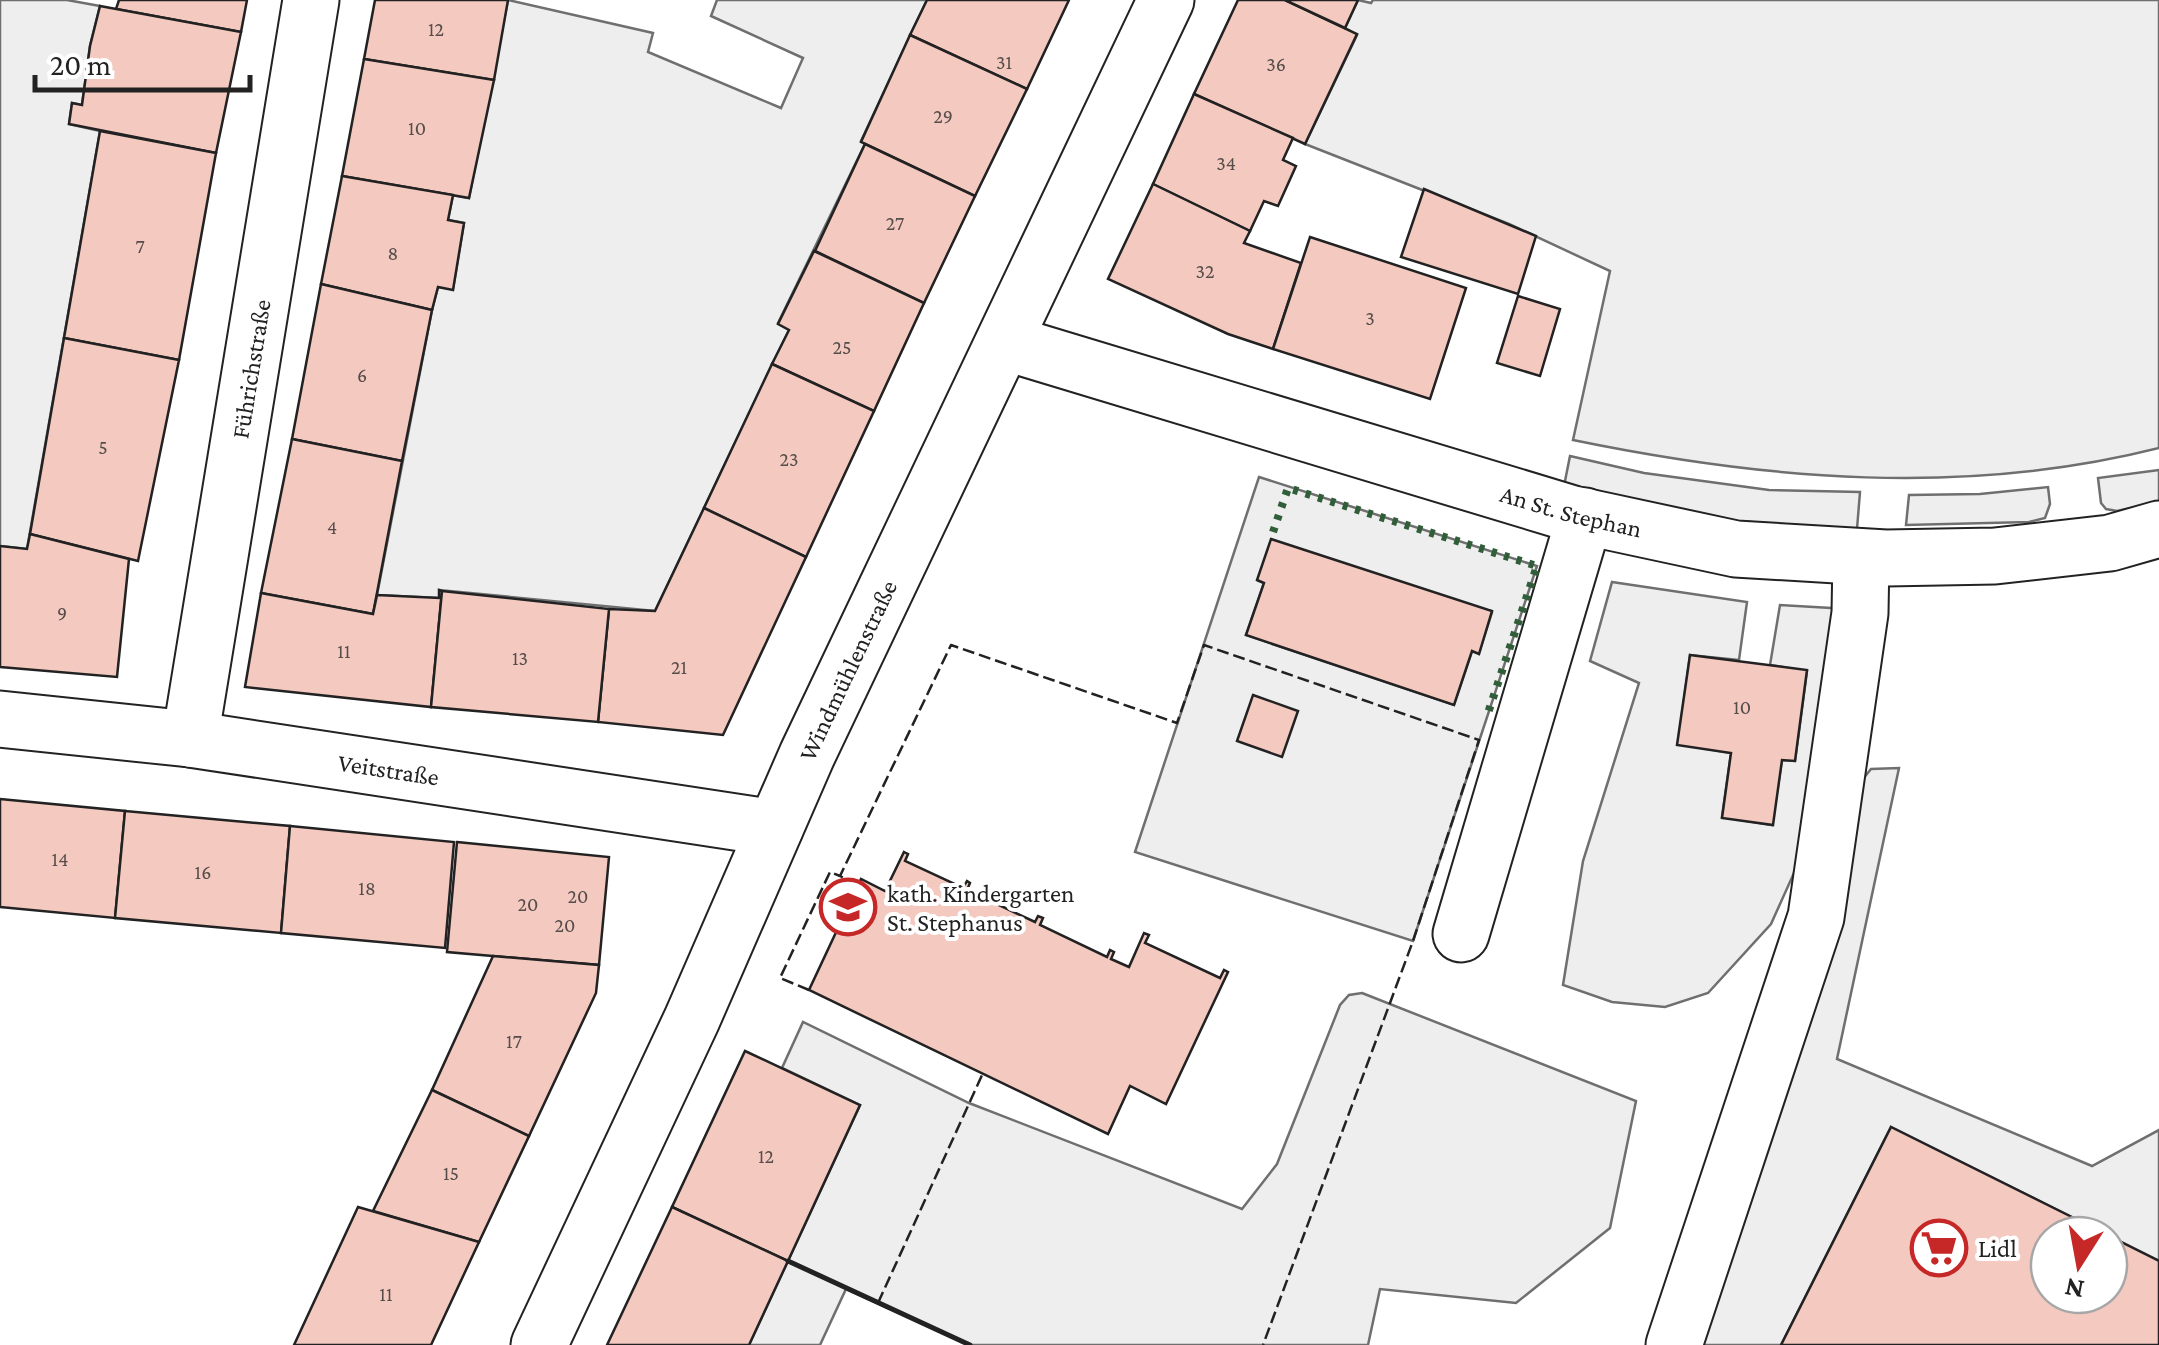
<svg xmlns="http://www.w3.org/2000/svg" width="2159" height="1345" viewBox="0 0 2159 1345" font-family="'Crimson Pro',serif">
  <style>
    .green { fill: #eee; stroke: #6f6f6f; stroke-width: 2.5; fill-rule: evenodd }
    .building { fill: #f3c9c0; stroke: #222; stroke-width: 2.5 }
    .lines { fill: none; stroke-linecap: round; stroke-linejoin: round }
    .minor-casing { stroke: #222; stroke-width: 59 }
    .minor { stroke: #fff; stroke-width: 55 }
    .hedge { stroke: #2f5e38; stroke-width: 8; stroke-dasharray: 5 8; stroke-linecap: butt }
    .fence { stroke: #222; stroke-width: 2.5; stroke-dasharray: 12 5; stroke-linecap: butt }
    .wall { stroke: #222; stroke-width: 5 }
    .labels { text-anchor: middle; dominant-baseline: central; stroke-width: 8; stroke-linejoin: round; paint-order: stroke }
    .number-label { font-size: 20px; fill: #564c4a }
    .street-label { font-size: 25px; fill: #222; stroke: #fff }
    .poi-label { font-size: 25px; fill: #222; stroke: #fff; text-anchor: start }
  </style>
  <rect width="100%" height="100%" fill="#fff"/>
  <!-- green -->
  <g class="green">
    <polygon points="0,0 67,0 100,6 90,46 82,105 72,103 69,124 100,131 27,549 0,546"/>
    <polygon points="508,0 653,33 648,52 781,108 803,58 711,16 717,0 927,0 861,141 865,144 778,323 789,330 655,611 440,590 439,598 377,595 432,310 438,287 453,289 464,223 448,220 453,195 469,198"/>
    <path d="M1358,0L1371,3L1373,0H2159V448C1965,497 1767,480 1573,440L1610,271L1509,224L1305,144L1357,35L1345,28Z"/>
    <polygon points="1570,456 1644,473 1769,490 1860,492 1857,529 1706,519 1563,491"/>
    <polygon points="2159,470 2159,502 2117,511 2106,509 2101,503 2098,478"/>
    <path d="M1259,477L1537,566L1413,941L1135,852ZM1257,580L1491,611L1492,612L1479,653L1472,651L1454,705L1246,635L1264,583Z"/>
    <polygon points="2048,487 2050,504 2045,518 2029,522 1906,525 1909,495 1980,494"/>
    <polygon points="1612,582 1747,602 1739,660 1690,655 1678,744 1731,753 1722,817 1772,825 1782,760 1795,761 1807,671 1770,665 1780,605 1848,609 1807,844 1771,924 1708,993 1665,1007 1612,1002 1563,985 1583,861 1639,683 1590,661"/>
    <polygon points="1899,768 1837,1059 2092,1166 2159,1130 2159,1261 1891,1127 1781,1345 1686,1345 1854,790 1871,769"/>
    <polygon points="1362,993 1636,1101 1610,1228 1516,1303 1380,1289 1368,1345 970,1345 846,1289 820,1345 749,1345 860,1105 782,1068 803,1022 969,1103 1242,1209 1277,1164 1340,1005 1349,995"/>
  </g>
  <!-- building -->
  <g class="building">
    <polygon points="119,0 247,0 241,32 116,9"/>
    <polygon points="375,0 508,0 494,80 364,59"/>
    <polygon points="927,0 1069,0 1027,89 910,35"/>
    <polygon points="1238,0 1285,0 1357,34 1305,144 1194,94"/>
    <polygon points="1285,0 1358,0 1345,28"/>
    <polygon points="100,6 241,32 216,153 69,124 72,103 82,105 90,46"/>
    <polygon points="910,35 1027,89 975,196 861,142"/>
    <polygon points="364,59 494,80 469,198 342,176"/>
    <polygon points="1194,94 1293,138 1283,160 1296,166 1278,206 1264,201 1250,231 1153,184"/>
    <polygon points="100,131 216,153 179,360 64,338"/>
    <polygon points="865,144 975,196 924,303 815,251"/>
    <polygon points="342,176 453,195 448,220 464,223 453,290 438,287 432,310 321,284"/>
    <polygon points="1153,184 1250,231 1244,243 1301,263 1273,349 1228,334 1108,279"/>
    <polygon points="1424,189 1536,236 1518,294 1401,257"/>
    <polygon points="1310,237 1466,288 1430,399 1273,349"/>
    <polygon points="814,251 924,303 874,411 772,364 789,330 778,324"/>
    <polygon points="321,284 432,310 402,461 292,439"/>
    <polygon points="1518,296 1560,309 1540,376 1497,363"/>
    <polygon points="64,338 179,360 138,561 30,534"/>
    <polygon points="772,364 874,411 806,557 704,508"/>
    <polygon points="292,439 402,461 373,614 261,593"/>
    <polygon points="704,508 806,557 723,735 598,722 609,609 655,611"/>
    <polygon points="30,534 129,559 117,677 0,667 0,546 27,549"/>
    <polygon points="1271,539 1492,611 1479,654 1472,651 1454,705 1246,635 1264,583 1257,580"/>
    <polygon points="439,590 442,591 431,707 245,687 261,593 373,614 377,595 439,598"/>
    <polygon points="442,591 609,609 598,722 431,707"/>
    <polygon points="1690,655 1807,670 1795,761 1782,760 1773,825 1722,818 1731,753 1677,745"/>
    <polygon points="1253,695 1298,711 1282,757 1237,741"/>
    <polygon points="0,799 125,811 115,918 0,907"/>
    <polygon points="125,811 290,826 281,933 115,918"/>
    <polygon points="290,826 454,842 445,948 281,933"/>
    <polygon points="457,842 609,857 599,965 447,952"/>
    <polygon points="904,852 908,854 905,861 963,888 967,881 970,883 967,890 1035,922 1038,916 1043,918 1040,925 1107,957 1110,950 1114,952 1111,959 1129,967 1144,933 1149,935 1145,943 1220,978 1224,970 1228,972 1166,1104 1130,1086 1108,1134 809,990 861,879 885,891"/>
    <polygon points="493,956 599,965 596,993 529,1136 432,1090"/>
    <polygon points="745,1051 860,1105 788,1261 672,1207"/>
    <polygon points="432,1090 529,1136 479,1242 373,1211"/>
    <polygon points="1891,1127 2108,1235 2049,1235 2049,1295 2109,1295 2109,1236 2159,1261 2159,1345 1781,1345"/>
    <polygon points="358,1207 479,1242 431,1345 294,1345"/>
    <polygon points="672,1207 788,1261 749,1345 607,1345"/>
  </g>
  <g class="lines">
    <!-- minor casing -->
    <g class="minor-casing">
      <g id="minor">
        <path id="s1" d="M1004,342L1573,514L1736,549L1886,558L1995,556L2110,543L2159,529"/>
        <path id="s2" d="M0,719L190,739L775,828"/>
        <path id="s3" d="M190,739L311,0"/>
        <polyline points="1461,934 1585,516"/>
        <path id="s4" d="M539,1345L692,1019L807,755L1166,0"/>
        <polyline points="1674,1345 1816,917 1860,613 1861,557"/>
      </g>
    </g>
    <!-- minor -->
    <use href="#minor" class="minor"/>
    <!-- hedge -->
    <polyline class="hedge" points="1273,532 1288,488 1537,566 1487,716"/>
    <!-- fence -->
    <g class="fence">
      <polyline points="858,885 840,876 951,645 1177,723 1204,645 1479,740 1413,941 1263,1345"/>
      <polyline points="809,990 780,978 830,872 840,876"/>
      <polyline points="878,1303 983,1073"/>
    </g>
    <!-- wall -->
    <polyline class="wall" points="788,1261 970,1345"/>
  </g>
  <!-- icons -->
  <defs>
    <g id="school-ring" transform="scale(2.875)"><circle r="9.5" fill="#fff" stroke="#c62828" stroke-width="1.5"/><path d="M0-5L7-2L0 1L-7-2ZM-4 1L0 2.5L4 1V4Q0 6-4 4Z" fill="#c62828"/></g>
    <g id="supermarket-ring" transform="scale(2.875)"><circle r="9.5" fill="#fff" stroke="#c62828" stroke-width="1.5"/><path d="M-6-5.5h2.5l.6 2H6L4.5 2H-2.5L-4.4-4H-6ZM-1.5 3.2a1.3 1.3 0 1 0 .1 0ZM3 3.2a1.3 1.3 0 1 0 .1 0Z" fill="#c62828"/></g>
  </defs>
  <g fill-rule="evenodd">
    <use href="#school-ring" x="848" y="907"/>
    <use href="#supermarket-ring" x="1939" y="1248"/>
  </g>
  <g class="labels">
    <!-- number labels -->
    <g class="number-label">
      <text x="436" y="29">12</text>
      <text x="1004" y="62">31</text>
      <text x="1276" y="64">36</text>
      <text x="943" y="116">29</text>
      <text x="417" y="128">10</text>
      <text x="1226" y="163">34</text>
      <text x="895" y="223">27</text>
      <text x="140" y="246">7</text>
      <text x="393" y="253">8</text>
      <text x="1205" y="271">32</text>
      <text x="1370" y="318">3</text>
      <text x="842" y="347">25</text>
      <text x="362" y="375">6</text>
      <text x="103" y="447">5</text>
      <text x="789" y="459">23</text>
      <text x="332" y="527">4</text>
      <text x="62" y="613">9</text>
      <text x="344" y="651">11</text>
      <text x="520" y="658">13</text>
      <text x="679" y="667">21</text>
      <text x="1742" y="707">10</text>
      <text x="60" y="859">14</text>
      <text x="203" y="872">16</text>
      <text x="367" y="888">18</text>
      <text x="578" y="896">20</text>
      <text x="528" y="904">20</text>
      <text x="565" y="925">20</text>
      <text x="514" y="1041">17</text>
      <text x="766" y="1156">12</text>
      <text x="451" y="1173">15</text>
      <text x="386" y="1294">11</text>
    </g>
    <!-- street labels -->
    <g class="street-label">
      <text stroke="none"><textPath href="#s3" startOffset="375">Führichstraße</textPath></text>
      <text stroke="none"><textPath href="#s1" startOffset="592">An St. Stephan</textPath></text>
      <text stroke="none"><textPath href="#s4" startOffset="742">Windmühlenstraße</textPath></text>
      <text stroke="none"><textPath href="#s2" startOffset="392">Veitstraße</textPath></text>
    </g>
    <!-- poi labels -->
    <g class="poi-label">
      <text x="887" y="893">kath. Kindergarten<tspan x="887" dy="29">St. Stephanus</tspan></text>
      <text x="1978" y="1248">Lidl</text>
    </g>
  </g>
  <!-- north arrow -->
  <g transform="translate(2079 1265) rotate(191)"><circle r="48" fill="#ffffff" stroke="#a7a7a7" stroke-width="2.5"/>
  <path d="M0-8L18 38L0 25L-18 38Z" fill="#c62828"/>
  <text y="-15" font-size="28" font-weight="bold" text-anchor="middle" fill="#222222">N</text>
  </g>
  <!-- scale -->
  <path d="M35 75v15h215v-15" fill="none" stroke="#222222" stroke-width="5"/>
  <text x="50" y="75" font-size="30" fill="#222222" stroke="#ffffff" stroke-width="8" paint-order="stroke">20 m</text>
</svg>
